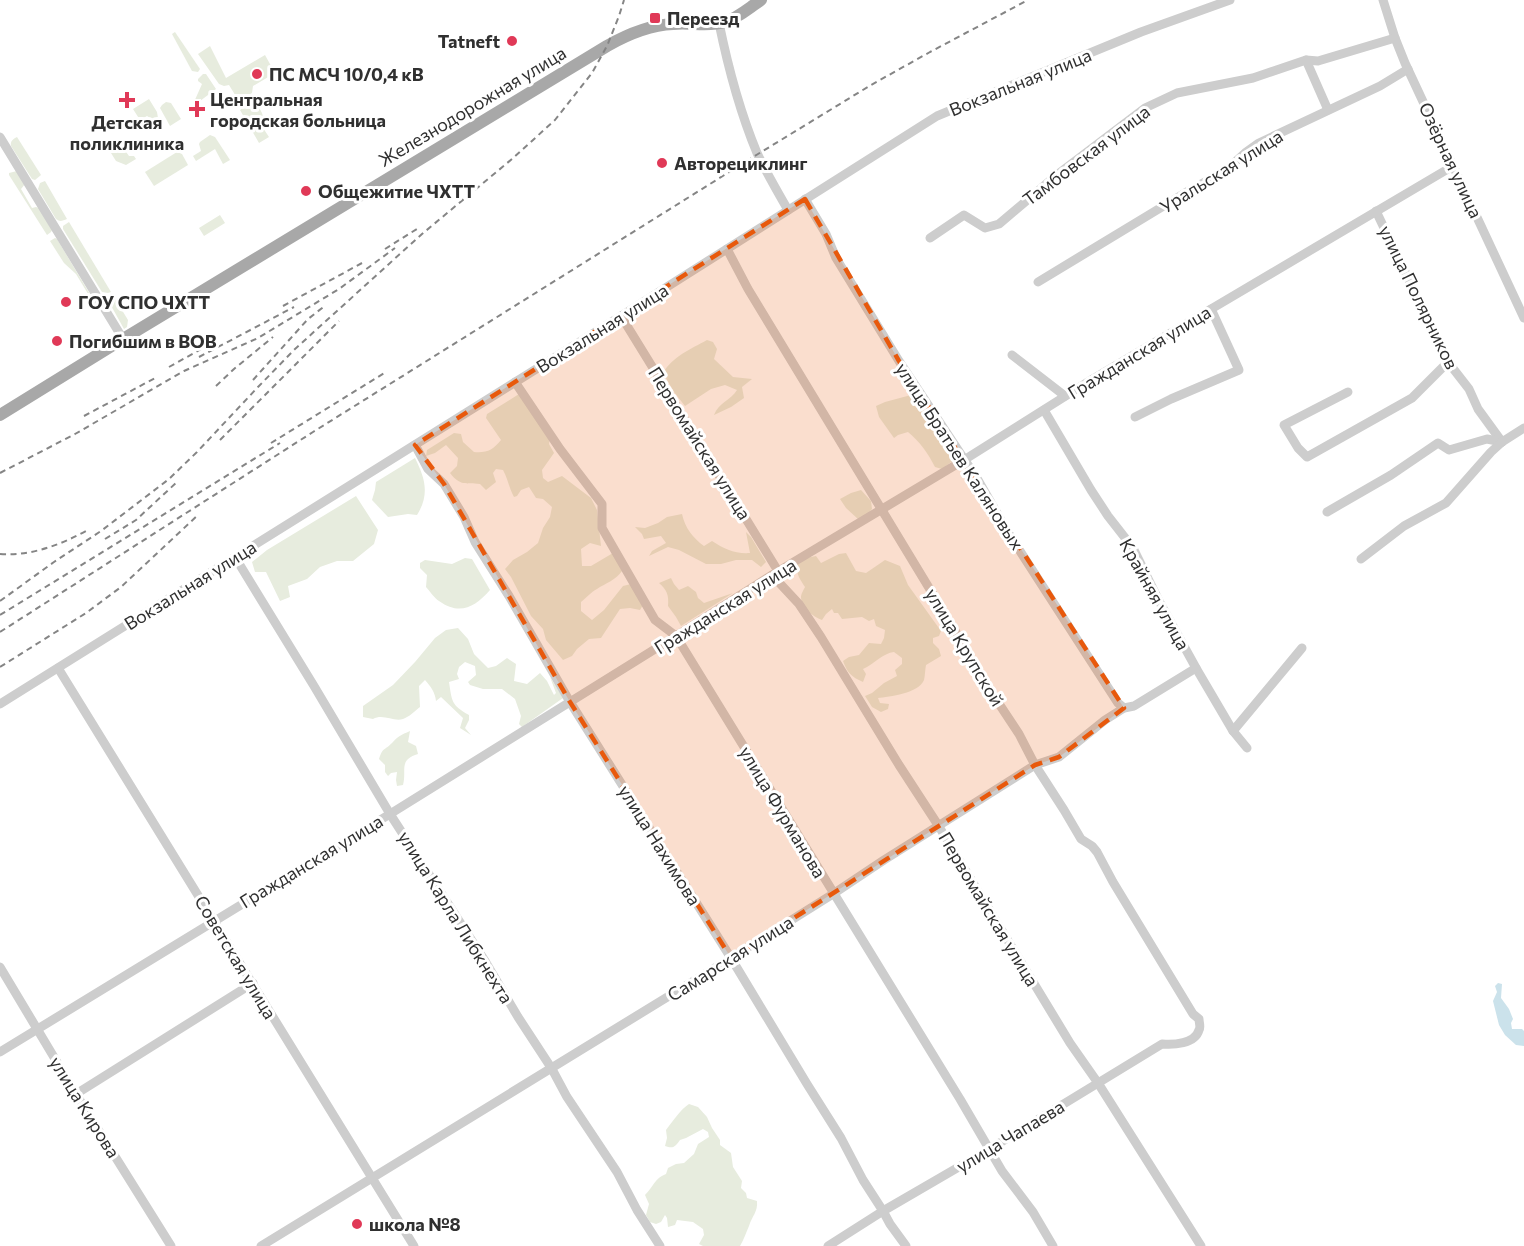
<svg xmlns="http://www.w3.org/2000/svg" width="1524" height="1246" viewBox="0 0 1524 1246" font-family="Commissioner,sans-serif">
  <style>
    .green { fill: #e7ecde }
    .water { fill: #cbe2eb }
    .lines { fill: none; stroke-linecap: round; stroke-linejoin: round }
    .minor { stroke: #cdcdcd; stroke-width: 9 }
    .major { stroke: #a8a8a8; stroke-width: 12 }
    .rail { stroke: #858585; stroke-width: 2; stroke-dasharray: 6 4.5; stroke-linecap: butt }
    .marked { fill: #e8590c; fill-opacity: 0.2; stroke: #e8590c; stroke-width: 4.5; stroke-dasharray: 12 8; stroke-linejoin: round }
    .poi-dot { fill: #e03957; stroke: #fff; stroke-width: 2 }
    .labels { text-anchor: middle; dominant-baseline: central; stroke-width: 6; stroke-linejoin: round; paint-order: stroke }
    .poi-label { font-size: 18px; font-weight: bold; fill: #303030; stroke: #fff; text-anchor: start }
    .street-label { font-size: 18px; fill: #303030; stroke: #fff }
  </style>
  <rect width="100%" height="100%" fill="#fff"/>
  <!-- green -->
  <g class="green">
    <polygon points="175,32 200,69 198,72 192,71 172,34"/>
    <polygon points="210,46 226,78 265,55 275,73 253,86 252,93 240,100 237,98 229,85 224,86 219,84 198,54"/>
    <polygon points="203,74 206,74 216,89 196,104 194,102 202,84 198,81 198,79"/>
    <polygon points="149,99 157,112 158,118 153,120 147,116 140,120 133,109"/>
    <polygon points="166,102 171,103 181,119 170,126 160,108 162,105"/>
    <path d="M250,102C259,104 267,117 261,125L269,137L259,143L240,110Z"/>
    <polygon points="210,135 215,137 230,160 223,164 215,149 196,161 193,156 201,151 199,144 200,142"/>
    <path d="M17,137L41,175L35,180L32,179L11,146C10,141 13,139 17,137Z"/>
    <polygon points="109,142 116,153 124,149 129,156 134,156 136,159 126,165 116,161 106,145"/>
    <polygon points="177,152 182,154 188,165 154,186 145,172"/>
    <polygon points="17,171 25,184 21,189 32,208 36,207 39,208 52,230 51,232 47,235 9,175 9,173"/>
    <path d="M45,181L67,219C62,221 60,222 56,219L38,189L40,183Z"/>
    <polygon points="220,215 225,223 204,236 199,228"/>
    <polygon points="69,222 111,292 108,293 102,292 63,229 63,226"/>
    <polygon points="55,238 57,239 97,306 96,307 76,274 64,263 50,241"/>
    <polygon points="114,297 128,320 127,327 124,329 109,302 110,299"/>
    <path d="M707,340L713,342L717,349L714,359L733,377L752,379L742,387L744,398L731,407L714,415C718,403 731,400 737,390L725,385L711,389L685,406L674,392L663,373C673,356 691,349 707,340Z"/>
    <path d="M519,394L550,439L549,444L554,453L542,470L543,478L548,482L562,476L591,498L597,510L601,546L590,543L581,549L582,566H591L613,553L622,571C616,580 606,583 597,589C591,592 586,598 581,602V611L592,620L604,610L623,586L631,584L643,605L640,610L630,608L620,609L601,638L589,639L577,649L572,656L563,660L546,640L543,629L531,616L511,577L505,569L513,560L527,552L538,543L543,528L550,517L552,507L543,499L536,498L529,487L521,490L517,496L514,497C509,488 508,479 503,470L496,469L493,473L496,482L486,490L480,484C465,482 461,487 450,473L457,466L458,458L446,445L435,453L426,456L427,450L454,433L461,434L463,442L474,452C487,453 493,450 501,440L486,418L487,414Z"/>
    <path d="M911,395L950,444L955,459L942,469L935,467C928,453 920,442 908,432L898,435L894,438L879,417L876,406L885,402Z"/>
    <path d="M415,458C425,478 430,494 417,515L408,514L388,517L372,500L375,490L376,482Z"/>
    <polygon points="861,490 871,501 872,509 866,516 859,520 846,508 840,499 851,493"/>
    <polygon points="356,496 378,530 374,544 353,561 337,561 320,567 307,579 288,586 290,597 280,601 266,572 255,572 252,562 267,550"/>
    <path d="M682,514C685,528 693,538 704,546L712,541C724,549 735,554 750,553L746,532L751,537L766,562L761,567L752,560H736L721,564H706L679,550L668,547L649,556L652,551L666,543L661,536L644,539L642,534L635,527L645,528L658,523L667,517Z"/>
    <path d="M846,553L856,571L866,573L885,560L900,566L908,585L941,631L939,636L933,638V643L939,649L941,656L926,665C925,670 925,676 924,680C919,693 889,697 878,698L880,703L889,704L888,709L881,712L872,707L865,696L872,693L884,683L897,676L895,670L902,664V658L894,652C883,653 874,664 863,669L866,674L863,682C851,677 847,672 843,661L849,657L859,655L869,643L881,644L884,638L885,630L876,626L874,619L869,621L862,617L842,619L838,613H834L832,609L826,614L822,620C813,617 801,607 801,597C801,594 804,589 805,587C800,579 796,574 797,565L806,558L816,556L821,563L839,554Z"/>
    <path d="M465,558L472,559L490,590C475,607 460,616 439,601C434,598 430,591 426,587L427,575L420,568V563L425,560L452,564Z"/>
    <path d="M671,578L674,584L679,590L688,586L696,592L698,598L704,603L733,593L681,626L676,617L668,606C669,595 667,590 659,583Z"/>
    <path d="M458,628L468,639L474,654L488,668L496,666L507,658L516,664L514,681L527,684L540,673L547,681L554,695L556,693L550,677L563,698L522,727L519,724L521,716L515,699L502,689H483L470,685L468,682L476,675L475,666L465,662L459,667L457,674L459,679L449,682C452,701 451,705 469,715V720L465,728L471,735L460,728L463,718L441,697L436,701C435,692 431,687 425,680L419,686L420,707C415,711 409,717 403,719C393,722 383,713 373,719L363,717V706L393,685L415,662L435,638L446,630Z"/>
    <path d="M410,731L408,742L416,746L418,754C398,760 407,770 403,785L397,786L396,780L397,772L391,773L388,776L385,772V765L379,759C383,747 384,751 392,743C398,736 401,735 410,731Z"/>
    <path d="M689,1104L698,1107L707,1117L712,1128L720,1140V1145L731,1153L733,1167L742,1181L741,1188L746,1193L747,1198L757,1201C758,1212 752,1216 749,1226C746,1233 744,1239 740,1246H703L699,1244L704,1235L703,1229L693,1222L677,1220L675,1225L668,1227L667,1218L665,1215L661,1222L656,1224L650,1222L646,1215L649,1204L645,1195C653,1187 655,1178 666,1174L668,1168L676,1164L684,1163L694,1154L698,1144L709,1137L708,1132L703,1129L686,1138L680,1140C675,1147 673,1149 665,1146L667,1138L666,1130C673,1121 680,1110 689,1104Z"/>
  </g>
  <!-- water -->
  <polygon class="water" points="1498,983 1502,984 1501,998 1509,1009 1513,1019 1511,1023 1512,1029 1522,1029 1524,1031 1524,1046 1516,1045 1505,1035 1499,1025 1493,1001 1497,992 1495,986"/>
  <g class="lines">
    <!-- minor -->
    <g class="minor">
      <polyline points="1383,0 1395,38 1405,63 1524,318"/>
      <path d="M719,23C728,67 740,112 757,153C766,172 777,191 788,210"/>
      <polyline points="1306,60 1328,110"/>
      <polyline points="0,137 123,339"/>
      <polyline points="805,199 826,234 836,258 899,361 978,480 1009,534 1118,703 1124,708"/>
      <polyline points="1376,211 1448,362 1469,389 1478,409 1502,442"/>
      <polyline points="930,238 964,215 985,228 999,224 1058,174 1145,108 1177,93 1253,78 1306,60 1318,61 1395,38"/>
      <path d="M727,249L748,289L960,639L976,669L1019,734L1035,765L1064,810L1081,839L1092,846L1097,852L1113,882L1193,1014L1199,1019C1199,1023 1201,1027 1199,1030C1195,1044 1173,1045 1162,1044L988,1150L883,1211L828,1246"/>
      <polyline points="1038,282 1185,193 1225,171 1245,153 1259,143 1380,86 1408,69"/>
      <polyline points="621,316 778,571"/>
      <polyline points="1012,355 1065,396"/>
      <polyline points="515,382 560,449 602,504 602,528 655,620 676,636 960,1099 1002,1171 1033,1212 1053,1246"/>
      <polyline points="1348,392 1284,425 1298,448 1307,457 1412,398 1448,362"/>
      <polyline points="1044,410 1091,490 1108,516 1133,548 1159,601 1196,668 1233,731 1247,748"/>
      <polyline points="1135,417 1171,399 1239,370 1211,309"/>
      <polyline points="415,445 428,469 444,484 464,517 475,542 509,596 570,702 731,958 807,1084 841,1138 863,1180 883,1211 890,1224 906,1246"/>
      <polyline points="1327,512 1391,475 1438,443 1449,450 1487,439 1502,442"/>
      <polyline points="235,557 314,686 390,814 485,961 518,1017 552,1069 567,1097 617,1172 637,1210 660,1246"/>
      <polyline points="1361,559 1404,526 1446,503 1491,452 1502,442 1524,428"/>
      <polyline points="772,575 799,604 821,637 899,765 938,825 1070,1043 1098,1083 1201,1246"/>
      <polyline points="58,668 414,1246"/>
      <polyline points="0,704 621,316 937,116 1141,32 1230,0"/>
      <polyline points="1233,731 1302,648"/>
      <polyline points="0,967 76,1094 171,1246"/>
      <polyline points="0,1052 390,814 676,636 772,575 964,460 1091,380 1453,166"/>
      <polyline points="76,1094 253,983"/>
      <polyline points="261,1246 731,958 833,894 884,860 1035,765 1059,757 1105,720 1124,708 1134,706 1196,668"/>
    </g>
    <!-- major -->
    <path class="major" d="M0,415L123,339L607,46C628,34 649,25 673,24C690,22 708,27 725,22C738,18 750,7 761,0"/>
    <!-- rail -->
    <g class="rail">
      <polyline points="385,249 420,227"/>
      <polyline points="283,306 362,263"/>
      <polyline points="199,357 294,307"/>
      <polyline points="169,367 203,348"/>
      <polyline points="253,380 308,319 326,305"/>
      <polyline points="216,386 234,369 273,337"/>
      <polyline points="84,416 157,377"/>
      <polyline points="220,440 339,321"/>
      <polyline points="271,443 386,372"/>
      <polyline points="0,473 75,434 184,371 258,338 339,289 395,248"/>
      <polyline points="105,539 136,520 177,482"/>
      <path d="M0,554C32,556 60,545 88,530"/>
      <polyline points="0,601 54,562 101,531 169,479 197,452 258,387 295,349 422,234 512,159 555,120 592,73 607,46 619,16 624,0"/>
      <polyline points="0,615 280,443"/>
      <polyline points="0,632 313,432 758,154 871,85 930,52 1028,0"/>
      <polyline points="0,667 86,613 121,587 198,515"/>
    </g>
  </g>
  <!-- marked area -->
  <path class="marked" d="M805,199L899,361L1124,708L1059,757L1035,765L731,958L570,702L444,484L415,445Z"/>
  <!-- markers -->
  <g class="poi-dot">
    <rect x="649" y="12" width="12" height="12" rx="3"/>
    <circle cx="512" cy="41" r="6"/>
    <circle cx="257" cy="74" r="6"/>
    <path d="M124 91h6v6h6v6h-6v6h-6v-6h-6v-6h6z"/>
    <path d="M194 100h6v6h6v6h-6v6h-6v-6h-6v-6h6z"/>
    <circle cx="662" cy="163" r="6"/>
    <circle cx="306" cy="191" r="6"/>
    <circle cx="66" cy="302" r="6"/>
    <circle cx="57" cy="341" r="6"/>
    <circle cx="357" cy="1224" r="6"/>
  </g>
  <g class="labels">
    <!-- poi labels -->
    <g class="poi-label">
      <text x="667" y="18">Переезд</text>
      <text x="500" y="41" text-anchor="end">Tatneft</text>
      <text x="269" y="74">ПС МСЧ 10/0,4 кВ</text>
      <text x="210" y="99">Центральная<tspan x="210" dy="21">городская больница</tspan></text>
      <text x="127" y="122" text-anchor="middle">Детская<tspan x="127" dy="21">поликлиника</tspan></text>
      <text x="674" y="163">Авторециклинг</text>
      <text x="318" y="191">Общежитие ЧХТТ</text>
      <text x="78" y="302">ГОУ СПО ЧХТТ</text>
      <text x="69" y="341">Погибшим в ВОВ</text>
      <text x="369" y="1224">школа №8</text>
    </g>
    <!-- street labels -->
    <g class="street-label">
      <text transform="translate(1020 82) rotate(-22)">Вокзальная улица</text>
      <text transform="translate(472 106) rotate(-31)">Железнодорожная улица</text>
      <text transform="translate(1086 155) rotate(-37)">Тамбовская улица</text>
      <text transform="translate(1451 160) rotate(65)">Озёрная улица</text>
      <text transform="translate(1221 171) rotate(-32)">Уральская улица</text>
      <text transform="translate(1419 297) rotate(64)">улица Полярников</text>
      <text transform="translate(602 328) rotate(-32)">Вокзальная улица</text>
      <text transform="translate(1139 352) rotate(-31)">Гражданская улица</text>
      <text transform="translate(700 443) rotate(58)">Первомайская улица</text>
      <text transform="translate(960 456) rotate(57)">улица Братьев Каляновых</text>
      <text transform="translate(190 585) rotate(-32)">Вокзальная улица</text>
      <text transform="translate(1155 594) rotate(61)">Крайняя улица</text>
      <text transform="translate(725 606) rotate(-32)">Гражданская улица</text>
      <text transform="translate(965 647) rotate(59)">улица Крупской</text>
      <text transform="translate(783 812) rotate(59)">улица Фурманова</text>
      <text transform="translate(660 845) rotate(58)">улица Нахимова</text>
      <text transform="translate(311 861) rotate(-31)">Гражданская улица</text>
      <text transform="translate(989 909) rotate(59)">Первомайская улица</text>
      <text transform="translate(456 917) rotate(58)">улица Карла Либкнехта</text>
      <text transform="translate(236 957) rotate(59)">Советская улица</text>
      <text transform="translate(730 958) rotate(-32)">Самарская улица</text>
      <text transform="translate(85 1107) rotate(58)">улица Кирова</text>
      <text transform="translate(1010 1136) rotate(-31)">улица Чапаева</text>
    </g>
  </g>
</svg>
